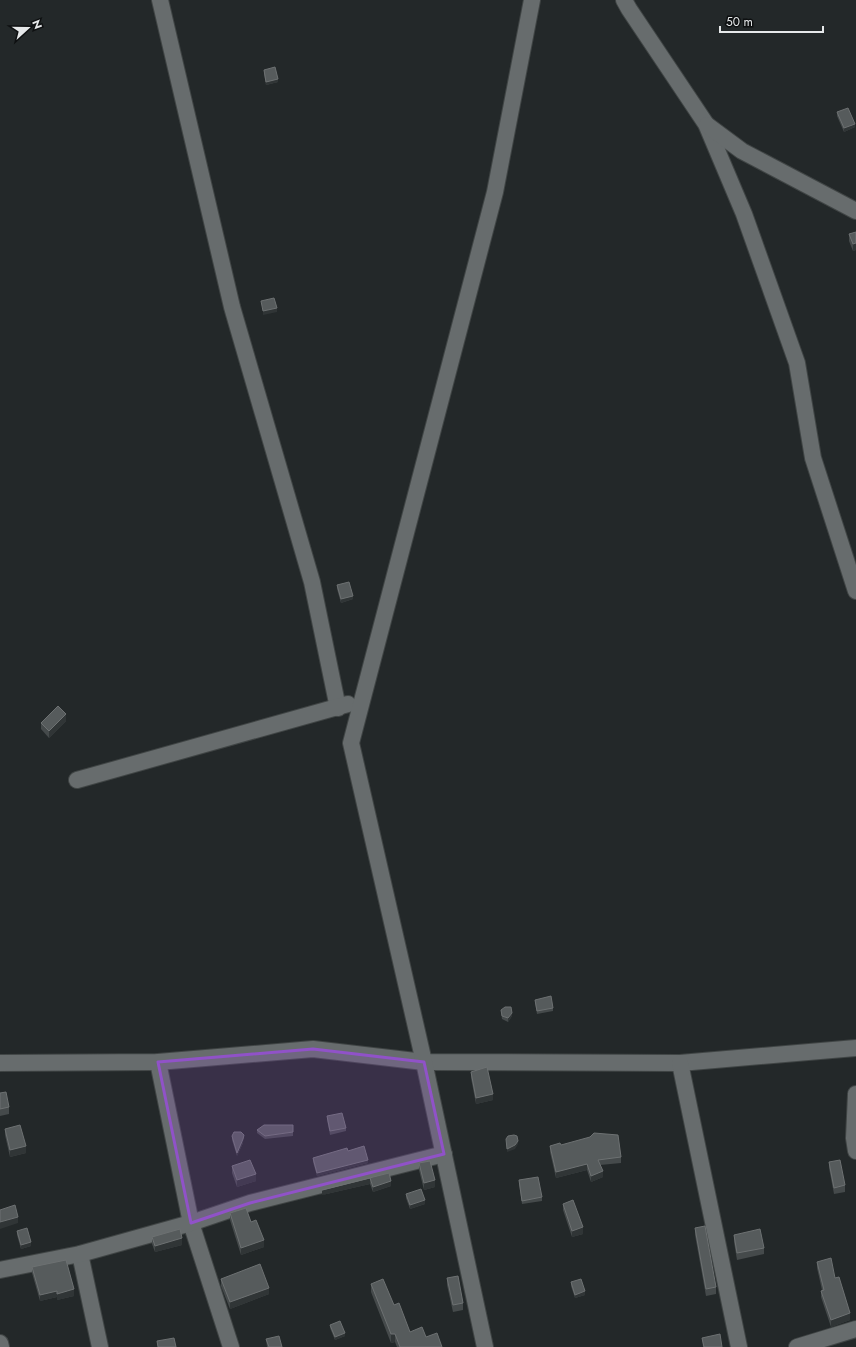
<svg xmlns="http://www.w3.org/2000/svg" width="856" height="1347" viewBox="0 0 856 1347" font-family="Jost,sans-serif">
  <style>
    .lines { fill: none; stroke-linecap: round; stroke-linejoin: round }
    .street-casing { stroke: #404545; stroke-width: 18 }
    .street { stroke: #676c6d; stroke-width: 16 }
    .wall { fill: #454a4b }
    .shaded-wall { fill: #303536 }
    .building { fill: #565b5c; stroke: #6d7172 }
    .marked { fill: #9052c8; fill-opacity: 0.2; stroke: #9052c8; stroke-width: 3; stroke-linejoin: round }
  </style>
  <rect width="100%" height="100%" fill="#232829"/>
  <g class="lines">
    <!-- street casing -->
    <g class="street-casing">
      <g id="street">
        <polyline points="160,0 232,307 312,582 338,708"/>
        <polyline points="624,0 629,9 706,124 744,214 797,363 813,458 856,591"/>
        <polyline points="707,125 742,151 856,211"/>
        <polyline points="77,780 348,704"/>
        <polyline points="158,1062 191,1223 231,1347"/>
        <polyline points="0,1063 158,1062 313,1049 424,1062 680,1063 856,1048"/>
        <polyline points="680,1063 739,1347"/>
        <polyline points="856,1094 854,1138 856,1151"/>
        <polyline points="80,1254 100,1347"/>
        <polyline points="0,1270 80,1254 191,1223 250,1203 444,1154"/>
        <polyline points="0,1343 1,1347"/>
        <polyline points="485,1347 424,1062 351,743 495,192 532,0"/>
        <polyline points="797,1347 856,1329"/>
      </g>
    </g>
    <!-- street -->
    <use href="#street" class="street"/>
  </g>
  <!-- wall -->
  <g class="wall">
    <polygon points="264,70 278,82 266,85 264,74"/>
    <polygon points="837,112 855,127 844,132 837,116"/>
    <polygon points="856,232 856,250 853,251 849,241 849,234"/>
    <polygon points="337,585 353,599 341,603 337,589"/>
    <polygon points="66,721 49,738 41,729 41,723"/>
    <polygon points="535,1000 553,1008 553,1011 537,1014 535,1003"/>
    <polygon points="501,1010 512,1016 508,1022 502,1019"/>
    <polygon points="471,1072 493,1100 476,1104 471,1078"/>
    <polygon points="0,1093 9,1107 9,1114 0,1116"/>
    <polygon points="327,1116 346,1128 346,1131 330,1135 327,1120"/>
    <polygon points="293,1125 293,1136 265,1139 257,1133 257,1130"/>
    <polygon points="5,1129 26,1153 10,1157 5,1135"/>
    <polygon points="232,1136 243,1143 237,1156 232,1140"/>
    <polygon points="561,1145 621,1157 621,1163 600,1165 603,1177 591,1182 587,1170 556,1178 550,1152 550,1146"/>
    <polygon points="348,1151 368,1163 317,1176 313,1162 313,1158"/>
    <polygon points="829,1162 845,1185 845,1192 834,1194 829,1168"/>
    <polygon points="419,1163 435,1187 424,1190 419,1170"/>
    <polygon points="232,1166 256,1181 237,1187 232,1173"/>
    <polygon points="389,1173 391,1186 373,1192 370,1184 322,1195"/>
    <polygon points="519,1180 542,1197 542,1201 522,1204 519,1184"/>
    <polygon points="406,1194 425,1204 410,1209 406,1198"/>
    <polygon points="563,1204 583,1234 572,1237 563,1210"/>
    <polygon points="230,1213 251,1222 264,1247 241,1255 230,1220"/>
    <polygon points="695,1228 716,1287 716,1294 706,1296 695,1235"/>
    <polygon points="17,1231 31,1246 21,1249 17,1235"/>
    <polygon points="734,1235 764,1248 764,1254 737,1260 734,1242"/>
    <polygon points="152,1237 182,1245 155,1252 152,1244"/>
    <polygon points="817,1262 835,1278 850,1320 831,1327 821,1297 821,1291 822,1290 817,1268"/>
    <polygon points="32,1267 74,1296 57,1300 57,1297 40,1301 32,1273"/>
    <polygon points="447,1278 463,1303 463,1310 453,1312 447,1285"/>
    <polygon points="221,1279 269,1294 230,1309 221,1286"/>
    <polygon points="571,1282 585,1295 575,1298 571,1286"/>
    <polygon points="371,1284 394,1305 410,1332 426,1337 442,1347 397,1347 395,1342 391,1343 371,1292"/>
    <polygon points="330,1325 345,1336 335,1340 330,1328"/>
    <polygon points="702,1338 722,1347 703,1347"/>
    <polygon points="266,1339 282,1347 267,1347"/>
  </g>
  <!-- shaded-wall -->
  <g class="shaded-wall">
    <polygon points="278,79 278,82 266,85 266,82"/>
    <polygon points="855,124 855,127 844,132 844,128"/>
    <polygon points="856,243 856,250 853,251 853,244"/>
    <polygon points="277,308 277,312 263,315 263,311"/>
    <polygon points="353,596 353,599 341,603 341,599"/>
    <polygon points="66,714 66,721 49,738 49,731"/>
    <polygon points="512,1013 512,1016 508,1022 508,1018"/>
    <polygon points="493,1094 493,1100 476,1104 476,1098"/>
    <polygon points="244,1135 243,1143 237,1156 237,1153"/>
    <polygon points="518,1141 518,1144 515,1149 507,1152 507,1149"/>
    <polygon points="26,1146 26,1153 10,1157 10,1150"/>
    <polygon points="368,1160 368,1163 317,1176 317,1173"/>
    <polygon points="587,1164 587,1170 556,1178 556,1172"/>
    <polygon points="603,1171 603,1177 591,1182 591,1176"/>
    <polygon points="256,1174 256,1181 237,1187 237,1180"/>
    <polygon points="370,1178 370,1184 322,1195 322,1190"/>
    <polygon points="435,1180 435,1187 424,1190 424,1183"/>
    <polygon points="391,1181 391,1186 373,1192 373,1187"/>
    <polygon points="425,1200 425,1204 410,1209 410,1205"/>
    <polygon points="18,1217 18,1223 0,1229 0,1222"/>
    <polygon points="583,1227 583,1234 572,1237 572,1231"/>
    <polygon points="182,1238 182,1245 155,1252 155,1246"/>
    <polygon points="264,1240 264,1247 241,1255 241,1248"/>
    <polygon points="31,1242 31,1246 21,1249 21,1245"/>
    <polygon points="269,1288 269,1294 230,1309 230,1302"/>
    <polygon points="74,1289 74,1296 57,1300 57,1294"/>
    <polygon points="57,1291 57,1297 40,1301 40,1295"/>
    <polygon points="585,1291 585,1295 575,1298 575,1295"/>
    <polygon points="850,1313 850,1320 831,1327 831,1320"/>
    <polygon points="345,1333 345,1336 335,1340 335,1337"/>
    <polygon points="391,1334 395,1334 395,1342 391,1343"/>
  </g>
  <!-- building -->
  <g class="building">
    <polygon points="275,67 278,79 266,82 264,70"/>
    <polygon points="848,108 855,124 844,128 837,112"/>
    <polygon points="856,232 856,243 853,244 849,234"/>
    <polygon points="274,298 277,308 263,311 261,301"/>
    <polygon points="349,582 353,596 341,599 337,585"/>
    <polygon points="58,706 66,714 49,731 41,723"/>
    <polygon points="551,996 553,1008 537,1011 535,1000"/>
    <polygon points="505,1007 511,1007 512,1013 508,1018 502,1016 501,1010"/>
    <polygon points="487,1067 493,1094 476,1098 471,1072"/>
    <polygon points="6,1092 9,1107 0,1109 0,1093"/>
    <polygon points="342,1113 346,1128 330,1131 327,1116"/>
    <polygon points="20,1125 26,1146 10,1150 5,1129"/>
    <polygon points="264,1125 293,1125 293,1132 265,1136 257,1130"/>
    <polygon points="234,1132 241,1132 244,1135 243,1139 237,1153 232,1136"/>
    <polygon points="594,1133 618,1135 621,1157 598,1160 603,1171 591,1176 587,1164 556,1172 550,1146 560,1143 561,1145 590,1137"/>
    <polygon points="514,1135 517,1136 518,1141 515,1145 507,1149 506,1139 508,1136"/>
    <polygon points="364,1146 368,1160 317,1173 313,1158 347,1148 348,1151"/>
    <polygon points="250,1160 256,1174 237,1180 232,1166"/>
    <polygon points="840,1160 845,1185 834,1188 829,1162"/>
    <polygon points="430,1161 435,1180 424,1183 419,1163"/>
    <polygon points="389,1173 391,1181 373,1187 370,1178 322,1190"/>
    <polygon points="538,1177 542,1197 522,1201 519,1180"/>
    <polygon points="421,1189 425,1200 410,1205 406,1194"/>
    <polygon points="573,1200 583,1227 572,1231 563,1204"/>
    <polygon points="15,1205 18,1217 0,1222 0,1210"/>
    <polygon points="246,1208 251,1222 256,1220 264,1240 241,1248 230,1213"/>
    <polygon points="705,1226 716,1287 706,1289 695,1228"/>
    <polygon points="27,1228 31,1242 21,1245 17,1231"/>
    <polygon points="180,1229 182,1238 155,1246 152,1237"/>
    <polygon points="760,1229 764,1248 737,1253 734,1235"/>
    <polygon points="831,1258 835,1278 839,1277 850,1313 831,1320 821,1291 824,1290 817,1262"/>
    <polygon points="66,1260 74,1289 57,1294 57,1291 40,1295 32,1267"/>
    <polygon points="260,1264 269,1288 230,1302 221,1279"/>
    <polygon points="458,1276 463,1303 453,1305 447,1278"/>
    <polygon points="383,1279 394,1305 399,1303 410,1332 422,1327 426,1337 437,1333 442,1347 400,1347 395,1334 391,1334 371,1284"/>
    <polygon points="581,1279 585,1291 575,1295 571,1282"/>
    <polygon points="340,1321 345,1333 335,1337 330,1325"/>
    <polygon points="720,1334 722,1347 704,1347 702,1338"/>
    <polygon points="279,1336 282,1347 269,1347 266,1339"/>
    <polygon points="174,1338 176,1347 158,1347 157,1341"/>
  </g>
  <!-- marked area -->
  <path class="marked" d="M313,1049L424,1062L444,1154L250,1203L191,1223L158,1062Z"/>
  <!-- north arrow -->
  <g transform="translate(28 28) rotate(69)" stroke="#0e1011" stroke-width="3" paint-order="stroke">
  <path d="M0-3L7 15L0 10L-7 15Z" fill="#e6e9ea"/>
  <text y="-6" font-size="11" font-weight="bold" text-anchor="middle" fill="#e6e9ea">N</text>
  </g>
  <!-- scale -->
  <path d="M720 26v6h103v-6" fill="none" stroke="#e6e9ea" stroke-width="2"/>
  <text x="726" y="26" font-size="12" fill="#e6e9ea" stroke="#0e1011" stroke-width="3" paint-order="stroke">50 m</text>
</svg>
